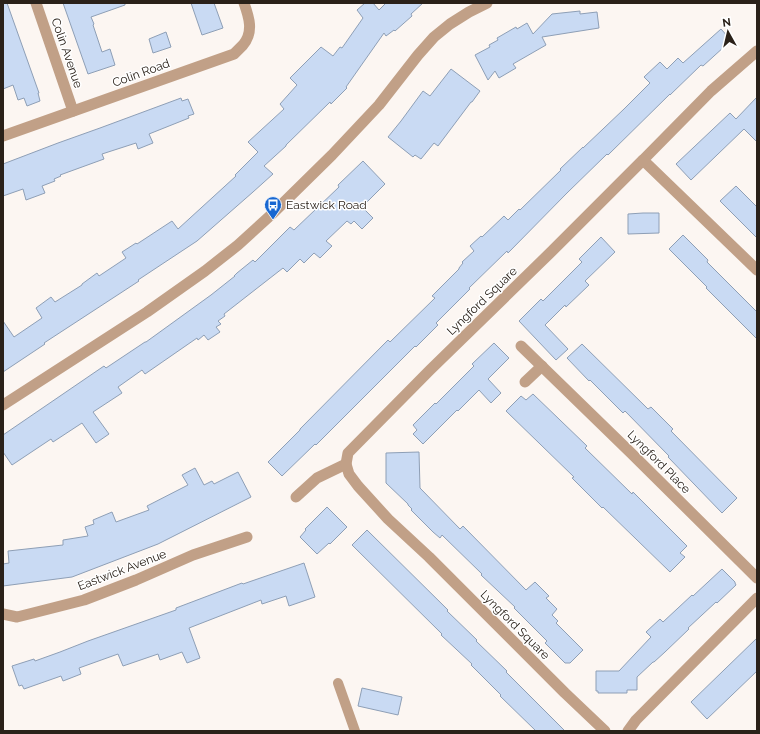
<svg xmlns="http://www.w3.org/2000/svg" width="760" height="734" viewBox="0 0 760 734" font-family="Raleway,sans-serif">
  <style>
    .building { fill: #c9daf3; stroke: #8e9fb6 }
    .lines { fill: none; stroke-linecap: round; stroke-linejoin: round }
    .service { stroke: #c1a087; stroke-width: 10 }
    .minor { stroke: #c1a087; stroke-width: 11 }
    .labels { text-anchor: middle; dominant-baseline: central; stroke-width: 3; stroke-linejoin: round; paint-order: stroke }
    .street-label { font-size: 12px; fill: #2a2119; stroke: #fff }
    .poi-label { font-size: 12px; fill: #2a2119; stroke: #fff; text-anchor: start }
  </style>
  <rect width="100%" height="100%" fill="#fcf6f2"/>
  <!-- building -->
  <g class="building">
    <polygon points="3,3 7,3 39,93 38,93 40,101 27,106 24,98 18,100 13,85 3,89"/>
    <polygon points="63,3 125,3 125,5 91,17 94,24 93,25 102,52 110,49 115,65 88,74"/>
    <polygon points="191,3 214,3 223,28 202,35"/>
    <polygon points="365,3 373,3 379,10 386,3 423,3 411,14 412,16 395,31 394,30 386,36 384,33 346,87 347,88 331,104 330,102 286,145 286,146 264,166 273,174 253,192 197,241 138,280 139,281 44,343 45,344 3,372 3,321 14,337 42,318 36,308 51,297 55,302 82,285 82,284 97,273 99,276 126,258 122,252 136,243 137,244 172,221 178,229 236,176 235,175 258,152 248,142 284,109 280,104 297,85 290,78 321,47 333,56 340,47 342,48 363,18 357,10"/>
    <polygon points="580,11 580,14 597,12 599,28 542,37 546,45 513,64 516,68 499,78 495,71 488,80 475,55 490,47 489,45 498,40 497,38 516,27 517,29 527,23 533,34 552,14"/>
    <polygon points="721,29 729,38 723,44 725,46 703,66 701,65 670,95 670,94 608,155 607,154 567,193 508,253 507,251 469,288 470,289 436,323 438,325 416,347 415,346 316,445 315,444 282,476 268,462 300,430 300,429 388,340 390,342 435,298 432,296 459,269 459,268 463,263 462,262 474,251 470,246 481,236 482,237 504,216 508,220 519,209 520,210 561,170 560,169 583,147 583,148 624,109 650,83 644,77 660,62 667,69 678,58 683,63"/>
    <polygon points="166,32 171,47 153,53 149,39"/>
    <polygon points="451,69 480,91 472,102 471,102 438,146 434,143 421,159 415,155 413,157 388,137 401,121 423,91 430,96"/>
    <polygon points="757,97 757,142 744,129 691,180 676,164 730,113 736,119"/>
    <polygon points="181,98 182,101 188,99 194,114 188,116 189,118 149,134 153,143 138,149 136,143 102,154 104,159 60,175 61,176 54,179 55,181 42,186 45,193 26,200 23,189 3,196 3,164 58,143 100,128"/>
    <polygon points="363,161 385,184 362,207 373,218 362,229 354,221 351,224 347,221 326,241 332,246 320,258 314,253 304,263 300,259 287,272 283,268 224,314 225,316 218,321 221,324 216,327 220,332 208,340 204,335 198,340 197,338 145,374 142,370 118,387 122,393 93,412 109,434 96,443 82,423 53,442 51,439 12,465 3,452 3,435 104,366 106,368 145,342 146,342 211,295 235,276 234,276 237,273 253,260 255,262 290,227 294,230 339,187 338,185"/>
    <polygon points="736,186 757,207 757,238 720,201"/>
    <polygon points="643,213 659,213 659,233 628,234 628,214"/>
    <polygon points="683,235 708,260 707,262 757,312 757,339 706,288 707,287 669,249"/>
    <polygon points="601,237 615,252 585,281 589,285 566,307 565,305 545,325 568,349 556,360 519,321 541,299 543,301 582,262 579,259"/>
    <polygon points="494,343 509,358 488,379 501,393 491,403 479,390 458,411 457,410 423,444 413,434 417,430 413,425 435,403 436,404 474,366 472,364"/>
    <polygon points="582,344 648,409 651,407 673,429 671,431 737,498 722,513 668,457 669,456 625,411 623,413 590,380 589,381 567,358"/>
    <polygon points="533,394 587,446 585,448 632,494 633,492 687,546 680,553 685,557 670,572 603,507 602,508 572,478 574,477 506,411 521,396 526,400"/>
    <polygon points="419,452 420,488 460,529 463,526 526,590 535,582 549,596 546,598 557,609 552,615 558,621 556,623 583,650 570,663 565,663 545,643 547,641 514,608 515,607 481,575 482,574 442,535 440,538 433,532 411,510 412,509 408,505 408,504 386,483 386,453"/>
    <polygon points="195,468 204,485 212,481 214,484 238,472 251,497 158,544 72,577 3,586 3,564 9,563 8,551 63,545 63,540 88,536 85,527 94,524 93,520 112,512 116,522 149,510 147,506 188,485 182,475"/>
    <polygon points="327,507 347,527 330,544 329,543 317,554 300,537 306,530 305,529"/>
    <polygon points="367,530 448,610 447,611 477,640 476,641 507,671 506,672 565,731 536,731 500,696 501,695 471,665 472,664 441,635 442,634 352,545"/>
    <polygon points="304,563 315,597 289,606 286,596 262,604 261,600 189,628 200,658 187,663 182,652 160,660 158,654 123,666 118,654 79,668 81,674 63,681 61,676 24,689 22,685 19,686 12,666 34,659 35,661 60,652 88,641 176,610 176,608 242,583 243,584"/>
    <polygon points="722,569 735,582 735,583 736,585 717,603 716,602 688,628 689,629 665,652 654,662 653,662 637,677 637,690 627,690 627,693 598,693 598,691 596,691 596,671 619,671 651,637 646,632 660,619 663,622 692,595 693,596"/>
    <polygon points="757,638 757,671 707,719 691,702"/>
    <polygon points="362,688 402,697 398,715 358,706"/>
  </g>
  <g class="lines">
    <!-- service -->
    <polyline class="service" points="338,683 355,731"/>
    <!-- minor -->
    <g class="minor">
      <polyline points="36,3 73,111"/>
      <polyline points="757,51 711,91 643,160 757,270"/>
      <path d="M3,136L234,54C237,51 240,48 243,45C254,32 249,17 244,3"/>
      <polyline points="521,346 631,453 757,578"/>
      <polyline points="525,382 542,366"/>
      <polyline points="3,405 147,312 205,271 238,245 272,214 332,155 379,105 418,55 434,37 450,24 469,12 487,3"/>
      <polyline points="296,497 317,478 346,464"/>
      <polyline points="3,614 17,617 29,614 84,600 136,580 193,555 247,537"/>
      <polyline points="605,731 565,693 429,557 388,519 358,486 349,474 346,464 348,453 430,370 552,251 643,160"/>
      <polyline points="628,731 636,720 757,598"/>
    </g>
  </g>
  <!-- icons -->
  <defs>
    <g id="bus-pin" transform="scale(0.9)"><path d="M0 17L-7.5 6A9.5 9.5 0 1 1 7.5 6Z" fill="#1867d1" stroke="#fff"/><path d="M-5-6H5V4H4V6H2V4H-2V6H-4V4H-5ZM-3.5-4V0h7V-4ZM-3.5 1.2v1.5H-2V1.2ZM2 1.2v1.5H3.5V1.2Z" fill="#fff"/></g>
  </defs>
  <g fill-rule="evenodd">
    <use href="#bus-pin" x="273" y="205"/>
  </g>
  <g class="labels">
    <!-- street labels -->
    <g class="street-label">
      <text transform="translate(67 53) rotate(71)">Colin Avenue</text>
      <text transform="translate(141 73) rotate(-20)">Colin Road</text>
      <text transform="translate(482 301) rotate(-44)">Lyngford Square</text>
      <text transform="translate(659 462) rotate(45)">Lyngford Place</text>
      <text transform="translate(122 570) rotate(-21)">Eastwick Avenue</text>
      <text transform="translate(515 625) rotate(45)">Lyngford Square</text>
    </g>
    <!-- poi labels -->
    <g class="poi-label">
      <text x="286" y="205">Eastwick Road</text>
    </g>
  </g>
  <!-- border -->
  <rect width="760" height="734" fill="none" stroke="#2a2119" stroke-width="8"/>
  <!-- north arrow -->
  <g transform="translate(728 32) rotate(352)" stroke="#ffffff" stroke-width="3" paint-order="stroke">
  <path d="M0-3L7 15L0 10L-7 15Z" fill="#2a2119"/>
  <text y="-6" font-size="11" font-weight="bold" text-anchor="middle" fill="#2a2119">N</text>
  </g>
</svg>
